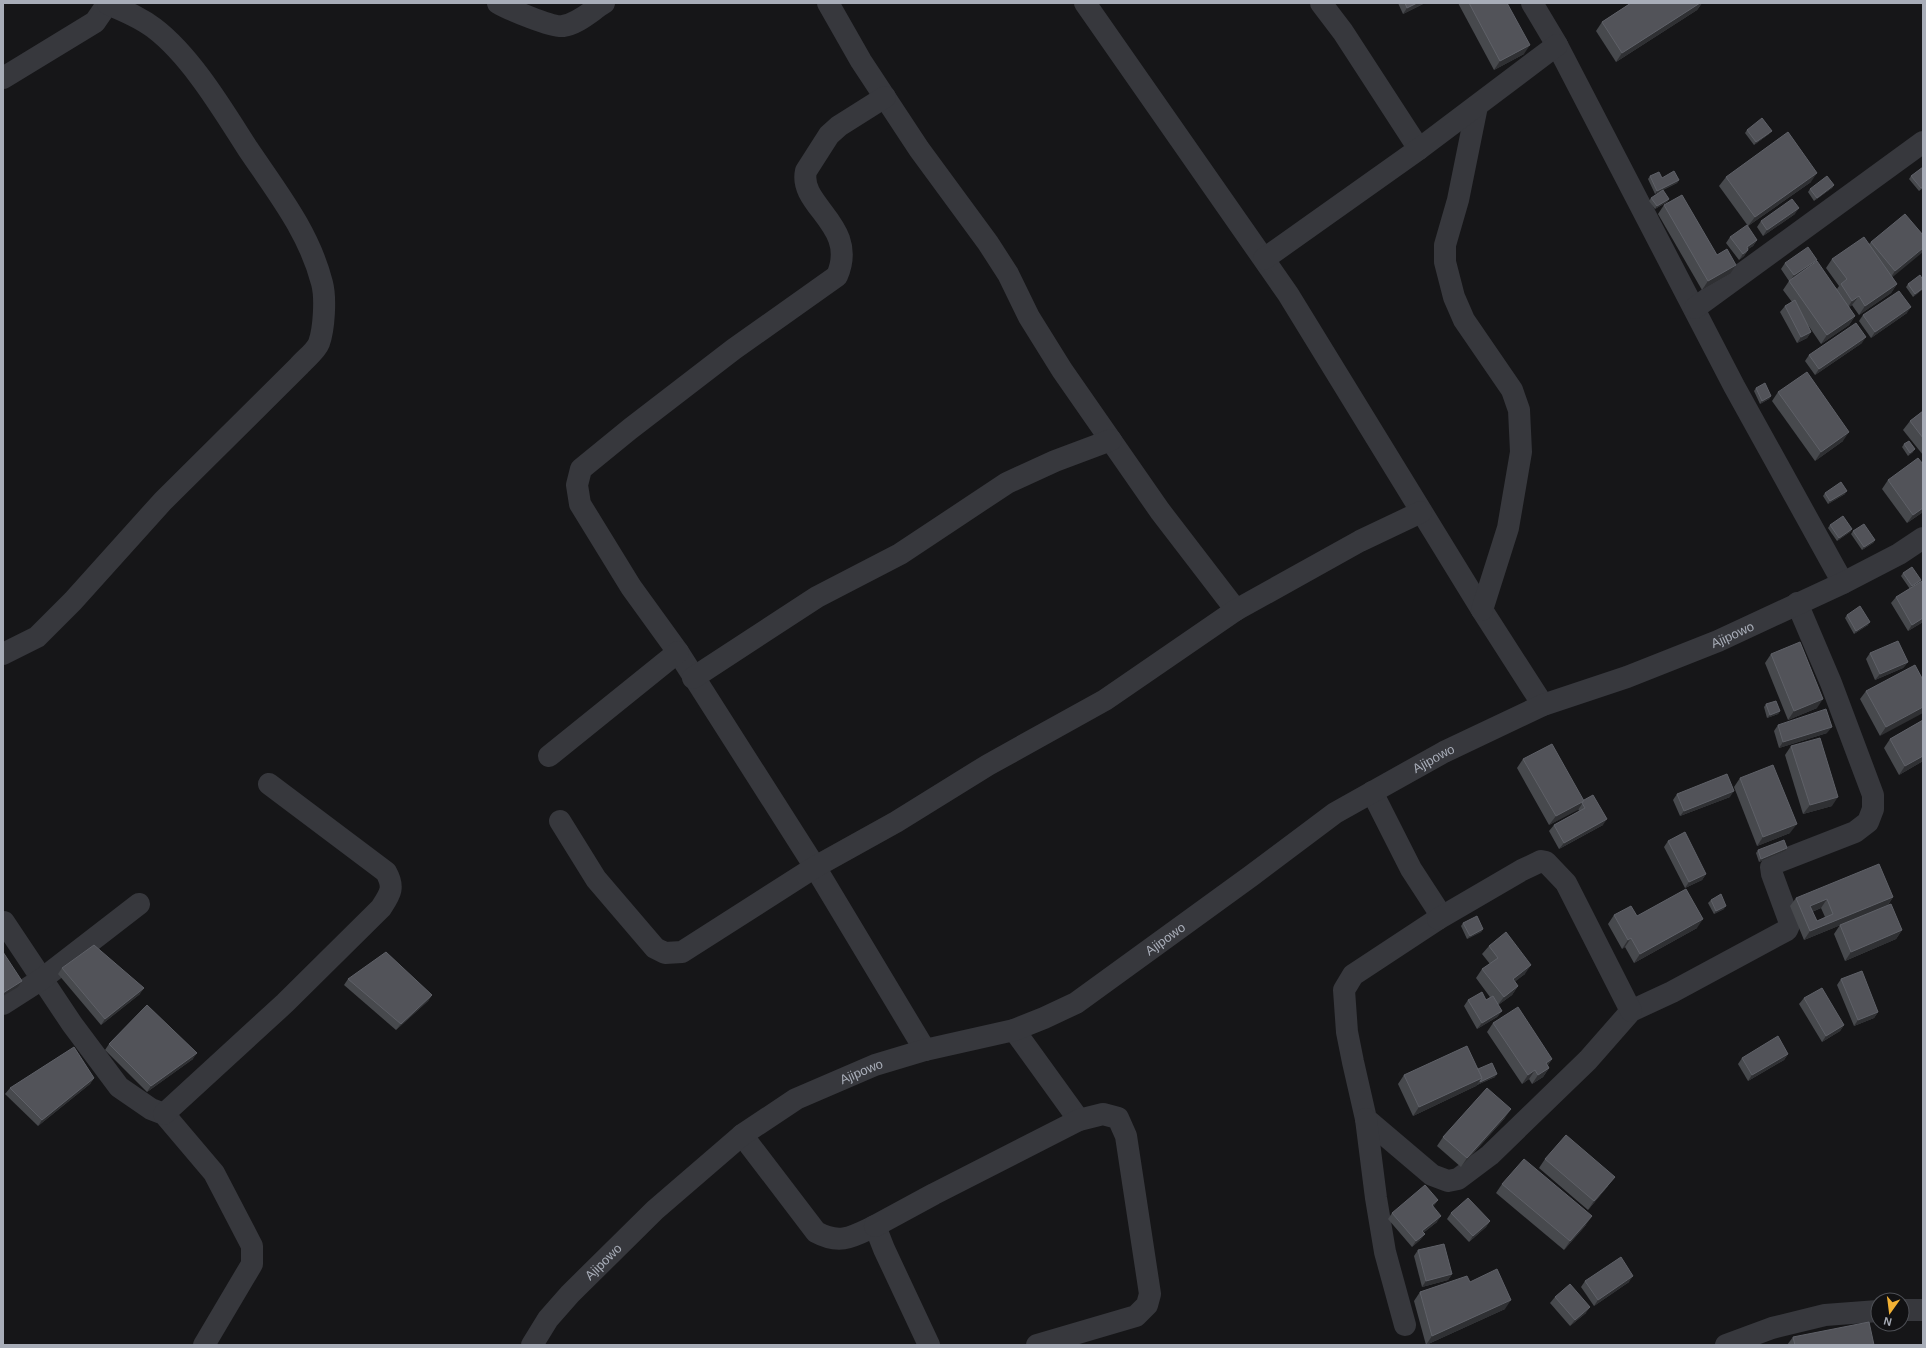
<svg xmlns="http://www.w3.org/2000/svg" width="1926" height="1348" viewBox="0 0 1926 1348" font-family="Helvetica,sans-serif">
  <style>
    .lines { fill: none; stroke-linecap: round; stroke-linejoin: round }
    .minor { stroke: #37383d; stroke-width: 22 }
    .wall { fill: #47494d; fill-rule: evenodd }
    .shaded-wall { fill: #2f3033 }
    .building { fill: #525359; stroke: #5f6168; fill-rule: evenodd }
    .labels { text-anchor: middle; dominant-baseline: central; stroke-width: 3; stroke-linejoin: round; paint-order: stroke }
    .street-label { font-size: 13px; fill: #a8adb8; stroke: #111113 }
  </style>
  <rect width="100%" height="100%" fill="#161618"/>
  <g class="lines">
    <!-- minor -->
    <g class="minor">
      <path d="M498,3C508,9 553,28 563,26C578,24 591,11 604,3"/>
      <polyline points="828,3 861,61 919,149 988,243 1008,274 1029,317 1062,370 1160,511 1236,610"/>
      <polyline points="1085,3 1288,294 1482,610 1543,705"/>
      <polyline points="1321,3 1343,32 1419,149"/>
      <polyline points="1532,3 1557,45 1734,386 1843,583"/>
      <polyline points="3,78 95,22 108,3"/>
      <path d="M885,97L839,126L829,135L806,171C798,206 859,225 837,276L734,349L630,429L581,469L577,485L580,504L631,587L678,652L815,867L925,1050"/>
      <polyline points="1477,106 1458,200 1445,245 1445,262 1454,297 1464,320 1512,390 1519,410 1521,452 1508,528 1482,610"/>
      <polyline points="1264,259 1419,149 1557,45"/>
      <polyline points="1695,308 1923,142"/>
      <path d="M3,654L37,637L73,601L163,501L299,366C305,359 316,351 319,343C324,329 326,298 322,283C309,232 277,192 248,149C223,110 191,56 154,28C140,17 124,11 108,4"/>
      <polyline points="693,678 817,597 900,554 1007,483 1055,461 1111,440"/>
      <polyline points="549,756 678,652"/>
      <polyline points="1372,792 1411,869 1437,909 1438,919 1353,975 1344,990 1347,1032 1353,1062 1366,1119 1432,1175 1448,1181 1458,1179 1490,1155 1588,1060 1631,1011 1672,992 1787,930 1790,923 1772,874 1771,867 1773,864 1855,832 1868,822 1873,809 1873,795 1831,683 1797,603"/>
      <polyline points="560,821 596,879 655,948 665,953 682,952 815,867 896,822 988,765 1105,700 1236,610 1360,541 1421,512"/>
      <polyline points="1438,919 1522,870 1541,861 1546,862 1566,883 1631,1011"/>
      <polyline points="4,922 72,1024 119,1087 151,1109 164,1114 214,1173 252,1246 252,1264 204,1345"/>
      <polyline points="3,1004 42,979 139,904"/>
      <polyline points="1014,1030 1079,1120"/>
      <path d="M164,1114L285,1003L381,908C390,894 395,888 386,872L269,784"/>
      <polyline points="1366,1119 1376,1198 1385,1252 1405,1325"/>
      <path d="M742,1135L816,1232C840,1245 852,1237 875,1226L884,1249L929,1345"/>
      <polyline points="875,1226 934,1194 1079,1120 1103,1114 1118,1118 1126,1136 1150,1294 1147,1305 1136,1316 1037,1345"/>
      <polyline points="1902,1310 1923,1310"/>
      <path id="s1" d="M532,1345L548,1319L570,1294L655,1210L742,1135L796,1099L875,1065L925,1050L1014,1030L1044,1018L1076,1003L1251,876L1335,813L1444,752L1543,705L1627,677L1718,641L1843,583L1899,554L1923,538"/>
      <polyline points="1726,1345 1772,1328 1825,1315 1878,1311"/>
    </g>
  </g>
  <!-- wall -->
  <g class="wall">
    <polygon points="1398,3 1425,3 1403,14"/>
    <polygon points="1458,3 1507,3 1524,54 1494,70"/>
    <polygon points="1631,3 1702,3 1697,10 1616,62 1596,31 1602,22"/>
    <polygon points="1747,130 1769,134 1754,145 1745,133"/>
    <polygon points="1923,167 1923,188 1919,191 1909,179 1911,176"/>
    <polygon points="1650,176 1662,178 1679,180 1677,183 1655,194 1648,179"/>
    <polygon points="1726,177 1811,182 1748,226 1719,186"/>
    <polygon points="1834,185 1832,188 1814,201 1808,192 1810,189"/>
    <polygon points="1651,198 1669,199 1667,202 1655,209 1649,201"/>
    <polygon points="1664,205 1717,255 1730,274 1702,290 1658,214"/>
    <polygon points="1795,214 1763,236 1757,227 1761,221"/>
    <polygon points="1923,235 1892,277 1897,284 1891,293 1859,315 1852,305 1849,307 1855,316 1849,325 1821,344 1808,325 1811,332 1807,338 1797,343 1780,312 1785,306 1792,302 1783,290 1789,281 1781,269 1785,263 1814,263 1837,289 1839,286 1826,268 1832,259 1869,244 1871,242"/>
    <polygon points="1730,237 1757,240 1753,246 1748,249 1748,250 1744,256 1739,260 1726,243"/>
    <polygon points="1923,280 1923,289 1913,297 1906,287 1908,284"/>
    <polygon points="1907,313 1871,338 1859,321 1863,315"/>
    <polygon points="1862,343 1815,375 1805,361 1809,355"/>
    <polygon points="1756,388 1771,396 1769,399 1760,404 1754,391"/>
    <polygon points="1778,392 1843,441 1815,461 1772,401"/>
    <polygon points="1923,411 1923,455 1903,430 1910,421"/>
    <polygon points="1904,444 1913,452 1908,456 1902,447"/>
    <polygon points="1923,464 1923,512 1907,523 1882,489 1888,480"/>
    <polygon points="1825,493 1845,494 1828,504 1823,496"/>
    <polygon points="1830,525 1852,529 1850,532 1837,541 1828,528"/>
    <polygon points="1853,531 1875,540 1873,543 1862,550 1851,534"/>
    <polygon points="1903,573 1921,580 1919,583 1914,586 1923,583 1923,622 1908,631 1891,603 1896,597 1910,589 1901,576"/>
    <polygon points="1847,615 1868,625 1854,634 1845,618"/>
    <polygon points="1870,653 1908,662 1903,668 1875,680 1866,659"/>
    <polygon points="1771,654 1817,708 1788,720 1765,663"/>
    <polygon points="1923,680 1880,736 1860,699 1866,691"/>
    <polygon points="1766,704 1780,711 1778,714 1767,718 1764,707"/>
    <polygon points="1923,720 1923,761 1899,775 1884,748 1890,739"/>
    <polygon points="1778,725 1827,733 1779,748 1774,731"/>
    <polygon points="1791,746 1832,806 1803,814 1785,755"/>
    <polygon points="1523,759 1584,800 1603,825 1559,849 1549,831 1554,825 1579,811 1578,809 1549,825 1517,768"/>
    <polygon points="1740,778 1790,833 1757,846 1734,787"/>
    <polygon points="1677,794 1730,797 1680,816 1673,800"/>
    <polygon points="1668,841 1706,874 1702,880 1685,888 1664,847"/>
    <polygon points="1758,850 1785,851 1759,862 1756,853"/>
    <path d="M1893,897L1888,905L1902,930L1896,939L1845,961L1834,934L1840,925L1843,924L1804,940L1790,906L1796,898ZM1821,908L1825,917L1817,921L1812,912Z"/>
    <polygon points="1711,900 1724,909 1714,914 1708,903"/>
    <polygon points="1614,915 1637,916 1697,928 1634,963 1625,947 1622,949 1608,924"/>
    <polygon points="1463,923 1483,929 1481,932 1467,939 1461,926"/>
    <polygon points="1489,946 1525,974 1515,981 1518,986 1512,995 1498,1005 1502,1011 1497,1017 1477,1029 1464,1006 1468,1000 1486,1000 1490,997 1476,978 1482,969 1490,964 1482,954"/>
    <polygon points="62,968 140,994 101,1025 58,974"/>
    <polygon points="348,979 432,995 428,1001 396,1030 344,985"/>
    <polygon points="1841,979 1878,1012 1874,1018 1854,1026 1837,985"/>
    <polygon points="1804,998 1844,1025 1840,1031 1822,1042 1799,1004"/>
    <polygon points="1493,1023 1552,1059 1548,1065 1549,1068 1543,1077 1532,1084 1529,1079 1522,1084 1487,1032"/>
    <polygon points="109,1044 193,1059 147,1092 105,1050"/>
    <polygon points="1788,1054 1784,1060 1748,1081 1738,1064 1742,1058"/>
    <polygon points="1478,1069 1495,1077 1477,1085 1476,1086 1413,1116 1398,1084 1404,1075"/>
    <polygon points="94,1078 90,1084 38,1126 5,1094 10,1088"/>
    <polygon points="1505,1118 1461,1167 1437,1146 1443,1137"/>
    <polygon points="1545,1159 1608,1186 1588,1210 1539,1168"/>
    <polygon points="1502,1184 1586,1225 1564,1250 1496,1193"/>
    <polygon points="1438,1200 1433,1206 1437,1222 1423,1233 1425,1234 1420,1240 1412,1247 1388,1219 1392,1213"/>
    <polygon points="1451,1213 1490,1221 1486,1227 1469,1242 1447,1219"/>
    <polygon points="1418,1250 1452,1274 1448,1280 1422,1287 1414,1256"/>
    <polygon points="1585,1281 1629,1282 1594,1306 1581,1287"/>
    <polygon points="1470,1282 1505,1309 1426,1345 1414,1301 1420,1292"/>
    <polygon points="1555,1297 1586,1313 1570,1326 1550,1303"/>
    <polygon points="1793,1337 1874,1345 1787,1345"/>
  </g>
  <!-- shaded-wall -->
  <g class="shaded-wall">
    <polygon points="1417,3 1425,3 1403,14 1407,8"/>
    <polygon points="1700,3 1702,3 1697,10 1616,62 1622,53"/>
    <polygon points="1530,45 1524,54 1494,70 1500,61"/>
    <polygon points="1772,131 1769,134 1754,145 1756,142"/>
    <polygon points="1817,173 1811,182 1748,226 1755,217"/>
    <polygon points="1679,180 1677,183 1655,194 1657,191"/>
    <polygon points="1834,185 1832,188 1814,201 1817,198"/>
    <polygon points="1669,199 1667,202 1655,209 1657,206"/>
    <polygon points="1799,208 1795,214 1763,236 1767,230"/>
    <polygon points="1757,240 1753,246 1742,253 1747,247"/>
    <polygon points="1923,248 1923,252 1889,280 1895,271"/>
    <polygon points="1748,250 1744,256 1739,260 1743,254"/>
    <polygon points="1817,260 1813,265 1790,281 1794,275"/>
    <polygon points="1736,265 1730,274 1702,290 1708,281"/>
    <polygon points="1897,284 1891,293 1859,315 1865,306"/>
    <polygon points="1923,288 1923,289 1913,297 1915,294"/>
    <polygon points="1859,296 1852,305 1846,310 1852,301"/>
    <polygon points="1911,307 1907,313 1871,338 1875,332"/>
    <polygon points="1855,316 1849,325 1821,344 1827,335"/>
    <polygon points="1811,332 1807,338 1797,343 1801,337"/>
    <polygon points="1866,337 1862,343 1815,375 1819,369"/>
    <polygon points="1771,396 1769,399 1760,404 1762,401"/>
    <polygon points="1849,432 1843,441 1815,461 1821,452"/>
    <polygon points="1915,449 1913,452 1908,456 1910,453"/>
    <polygon points="1847,491 1845,494 1828,504 1830,501"/>
    <polygon points="1923,508 1923,512 1907,523 1913,515"/>
    <polygon points="1852,529 1850,532 1837,541 1839,538"/>
    <polygon points="1875,540 1873,543 1862,550 1864,547"/>
    <polygon points="1921,580 1919,583 1910,589 1912,586"/>
    <polygon points="1923,618 1923,622 1908,631 1912,625"/>
    <polygon points="1870,622 1868,625 1854,634 1856,631"/>
    <polygon points="1908,662 1903,668 1875,680 1880,674"/>
    <polygon points="1823,699 1817,708 1788,720 1794,711"/>
    <polygon points="1923,707 1923,713 1880,736 1886,727"/>
    <polygon points="1780,711 1778,714 1767,718 1770,715"/>
    <polygon points="1832,727 1827,733 1779,748 1783,742"/>
    <polygon points="1923,756 1923,761 1899,775 1905,766"/>
    <polygon points="1734,791 1730,797 1680,816 1684,811"/>
    <polygon points="1838,797 1832,806 1803,814 1810,805"/>
    <polygon points="1584,801 1578,810 1549,825 1556,816"/>
    <polygon points="1607,819 1603,825 1559,849 1564,843"/>
    <polygon points="1797,824 1790,833 1757,846 1763,837"/>
    <polygon points="1787,848 1785,851 1759,862 1761,859"/>
    <polygon points="1706,874 1702,880 1685,888 1689,882"/>
    <polygon points="1893,897 1887,906 1804,940 1810,931"/>
    <polygon points="1827,899 1821,908 1804,915 1810,906"/>
    <polygon points="1726,906 1724,909 1714,914 1716,911"/>
    <polygon points="1703,919 1697,928 1634,963 1640,954"/>
    <polygon points="1483,929 1481,932 1467,939 1470,936"/>
    <polygon points="1902,930 1896,939 1845,961 1851,952"/>
    <polygon points="1631,938 1625,947 1622,949 1628,940"/>
    <polygon points="1531,965 1525,974 1507,988 1513,979"/>
    <polygon points="22,981 18,987 3,996 3,993"/>
    <polygon points="1518,986 1512,995 1497,1006 1504,997"/>
    <polygon points="144,988 140,994 101,1025 105,1019"/>
    <polygon points="432,995 428,1001 396,1030 401,1024"/>
    <polygon points="1502,1011 1497,1017 1477,1029 1482,1023"/>
    <polygon points="1878,1012 1874,1018 1854,1026 1858,1020"/>
    <polygon points="1844,1025 1840,1031 1822,1042 1826,1036"/>
    <polygon points="197,1053 193,1059 147,1092 151,1086"/>
    <polygon points="1788,1054 1784,1060 1748,1081 1752,1075"/>
    <polygon points="1552,1059 1546,1068 1546,1063"/>
    <polygon points="1549,1068 1543,1077 1532,1084 1538,1075"/>
    <polygon points="1535,1070 1529,1079 1522,1084 1528,1075"/>
    <polygon points="1497,1074 1495,1077 1477,1085 1480,1082"/>
    <polygon points="94,1078 90,1084 38,1126 42,1120"/>
    <polygon points="1482,1078 1476,1086 1413,1116 1419,1107"/>
    <polygon points="1511,1109 1505,1118 1461,1167 1467,1158"/>
    <polygon points="1615,1177 1608,1186 1588,1210 1594,1201"/>
    <polygon points="1438,1200 1434,1206 1428,1211 1432,1205"/>
    <polygon points="1441,1216 1437,1222 1418,1237 1422,1231"/>
    <polygon points="1592,1216 1586,1225 1564,1250 1570,1241"/>
    <polygon points="1490,1221 1486,1227 1469,1242 1473,1236"/>
    <polygon points="1425,1234 1420,1240 1412,1247 1416,1241"/>
    <polygon points="1452,1274 1448,1280 1422,1287 1426,1281"/>
    <polygon points="1633,1276 1629,1282 1594,1306 1598,1300"/>
    <polygon points="1511,1300 1505,1309 1426,1345 1432,1336"/>
    <polygon points="1590,1307 1586,1313 1570,1326 1575,1320"/>
  </g>
  <!-- building -->
  <g class="building">
    <polygon points="1405,3 1417,3 1407,8"/>
    <polygon points="1469,3 1507,3 1530,45 1500,61"/>
    <polygon points="1631,3 1700,3 1622,53 1602,22"/>
    <polygon points="1762,118 1772,131 1756,142 1747,130"/>
    <polygon points="1788,132 1817,173 1755,217 1726,177"/>
    <polygon points="1923,167 1923,187 1921,188 1911,176"/>
    <polygon points="1674,171 1679,180 1657,191 1650,176 1659,172 1662,178"/>
    <polygon points="1827,176 1834,185 1817,198 1810,189"/>
    <polygon points="1663,190 1669,199 1657,206 1651,198"/>
    <polygon points="1682,195 1717,255 1727,249 1736,265 1708,281 1664,205"/>
    <polygon points="1792,199 1799,208 1767,230 1761,221"/>
    <polygon points="1905,214 1923,235 1923,248 1895,271 1871,242"/>
    <polygon points="1747,225 1757,240 1747,247 1748,250 1743,254 1730,237"/>
    <polygon points="1864,237 1897,284 1865,306 1859,296 1852,301 1841,284 1847,279 1832,259"/>
    <polygon points="1808,247 1817,260 1794,275 1785,263"/>
    <polygon points="1817,261 1855,316 1827,335 1789,281"/>
    <polygon points="1920,275 1923,280 1923,288 1915,294 1908,284"/>
    <polygon points="1899,291 1911,307 1875,332 1863,315"/>
    <polygon points="1795,300 1811,332 1801,337 1785,306"/>
    <polygon points="1856,323 1866,337 1819,369 1809,355"/>
    <polygon points="1807,372 1849,432 1821,452 1778,392"/>
    <polygon points="1765,383 1771,396 1762,401 1756,388"/>
    <polygon points="1923,411 1923,438 1910,421"/>
    <polygon points="1909,441 1915,449 1910,453 1904,444"/>
    <polygon points="1918,458 1923,464 1923,508 1913,515 1888,480"/>
    <polygon points="1841,482 1847,491 1830,501 1825,493"/>
    <polygon points="1843,516 1852,529 1839,538 1830,525"/>
    <polygon points="1864,524 1875,540 1864,547 1853,531"/>
    <polygon points="1912,567 1921,580 1912,586 1903,573"/>
    <polygon points="1922,581 1923,583 1923,618 1912,625 1896,597"/>
    <polygon points="1860,606 1870,622 1856,631 1847,615"/>
    <polygon points="1898,641 1908,662 1880,674 1870,653"/>
    <polygon points="1800,642 1823,699 1794,711 1771,654"/>
    <polygon points="1915,665 1923,680 1923,707 1886,727 1866,691"/>
    <polygon points="1776,701 1780,711 1770,715 1766,704"/>
    <polygon points="1826,709 1832,727 1783,742 1778,725"/>
    <polygon points="1923,720 1923,756 1905,766 1890,739"/>
    <polygon points="1820,738 1838,797 1810,805 1791,746"/>
    <polygon points="1552,744 1584,801 1556,816 1523,759"/>
    <polygon points="1773,765 1797,824 1763,837 1740,778"/>
    <polygon points="1727,774 1734,791 1684,811 1677,794"/>
    <polygon points="1593,795 1607,819 1564,843 1554,825 1585,808 1582,803 1584,800"/>
    <polygon points="1685,832 1706,874 1689,882 1668,841"/>
    <polygon points="1784,840 1787,848 1761,859 1758,850"/>
    <path d="M1879,864L1893,897L1810,931L1796,898ZM1827,899L1833,914L1817,921L1810,906Z"/>
    <polygon points="1686,889 1703,919 1640,954 1631,938 1628,940 1614,915 1631,906 1637,916"/>
    <polygon points="1721,894 1726,906 1716,911 1711,900"/>
    <polygon points="1891,904 1902,930 1851,952 1840,925"/>
    <polygon points="1477,916 1483,929 1470,936 1463,923"/>
    <polygon points="1506,932 1531,965 1513,979 1518,986 1504,997 1482,969 1498,958 1489,946"/>
    <polygon points="94,945 144,988 105,1019 62,968"/>
    <polygon points="3,952 22,981 3,993"/>
    <polygon points="386,952 432,995 401,1024 348,979"/>
    <polygon points="1862,971 1878,1012 1858,1020 1841,979"/>
    <polygon points="1822,988 1844,1025 1826,1036 1804,998"/>
    <polygon points="1482,992 1486,1000 1493,996 1502,1011 1482,1023 1468,1000"/>
    <polygon points="147,1005 197,1053 151,1086 109,1044"/>
    <polygon points="1518,1007 1552,1059 1546,1063 1549,1068 1538,1075 1535,1070 1528,1075 1493,1023"/>
    <polygon points="1778,1036 1788,1054 1752,1075 1742,1058"/>
    <polygon points="1467,1046 1482,1078 1419,1107 1404,1075"/>
    <polygon points="74,1047 94,1078 42,1120 10,1088"/>
    <polygon points="1492,1063 1497,1074 1480,1082 1482,1078 1478,1069"/>
    <polygon points="1487,1088 1511,1109 1467,1158 1443,1137"/>
    <polygon points="1566,1135 1615,1177 1594,1201 1545,1159"/>
    <polygon points="1524,1159 1592,1216 1570,1241 1502,1184"/>
    <polygon points="1425,1185 1438,1200 1432,1205 1441,1216 1422,1231 1425,1234 1416,1241 1392,1213"/>
    <polygon points="1468,1198 1490,1221 1473,1236 1451,1213"/>
    <polygon points="1444,1244 1452,1274 1426,1281 1418,1250"/>
    <polygon points="1621,1257 1633,1276 1598,1300 1585,1281"/>
    <polygon points="1497,1269 1511,1300 1432,1336 1420,1292 1467,1276 1470,1282"/>
    <polygon points="1570,1284 1590,1307 1575,1320 1555,1297"/>
    <polygon points="1869,1322 1874,1345 1795,1345 1793,1337"/>
  </g>
  <g class="labels">
    <!-- street labels -->
    <g class="street-label">
      <text stroke="none"><textPath href="#s1" startOffset="1418">Ajipowo</textPath></text>
      <text stroke="none"><textPath href="#s1" startOffset="1094">Ajipowo</textPath></text>
      <text stroke="none"><textPath href="#s1" startOffset="770">Ajipowo</textPath></text>
      <text stroke="none"><textPath href="#s1" startOffset="434">Ajipowo</textPath></text>
      <text stroke="none"><textPath href="#s1" startOffset="110">Ajipowo</textPath></text>
    </g>
  </g>
  <!-- border -->
  <rect width="1926" height="1348" fill="none" stroke="#a8adb8" stroke-width="8"/>
  <!-- north arrow -->
  <g transform="translate(1890 1312) rotate(194)"><circle r="19" fill="#111113" stroke="#4d4f55"/>
  <path d="M0-3L7 15L0 10L-7 15Z" fill="#f2b134"/>
  <text y="-6" font-size="11" font-weight="bold" text-anchor="middle" fill="#a8adb8">N</text>
  </g>
</svg>
